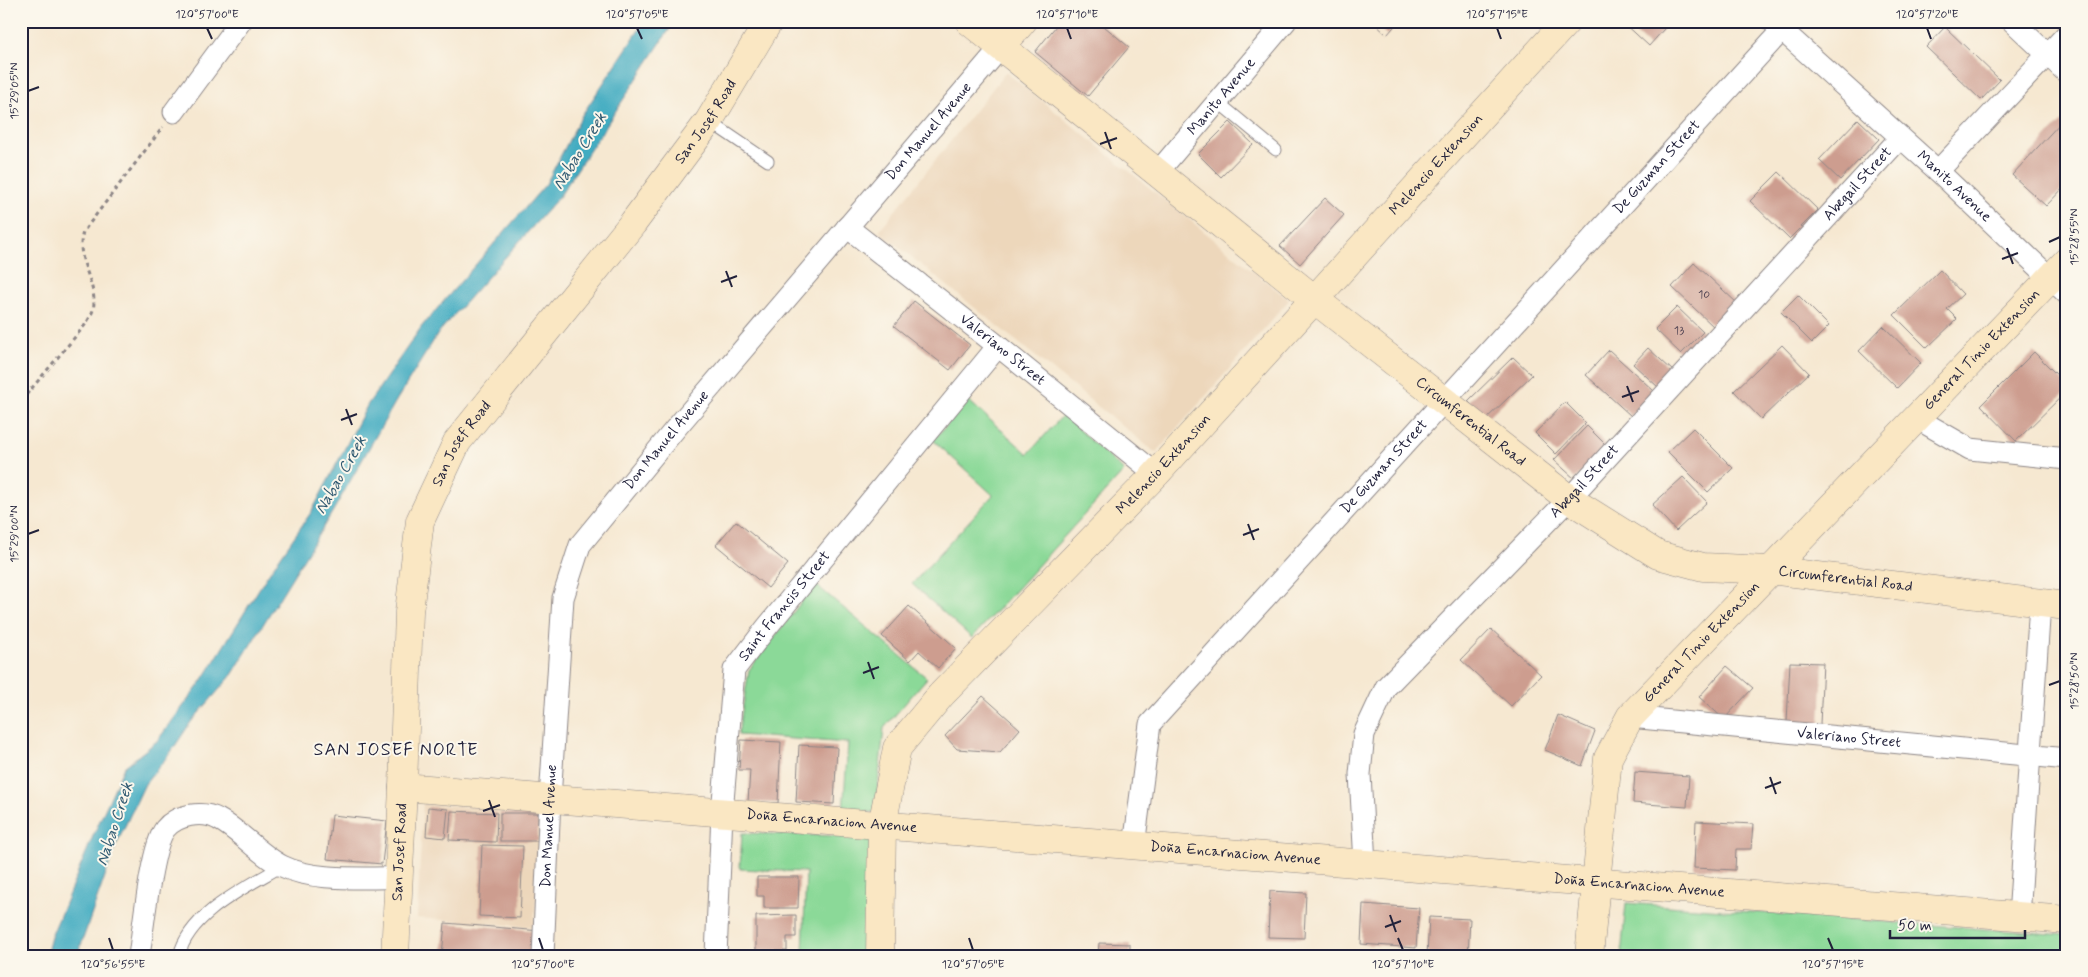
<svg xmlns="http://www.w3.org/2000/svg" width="2088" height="977" viewBox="0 0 2088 977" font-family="Mynerve,sans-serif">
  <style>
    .built { fill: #edd7bb }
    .green { fill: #8bd998; stroke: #567e6a }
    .water { fill: #42acc1; stroke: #32677e }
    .building { fill: #cd9d8f }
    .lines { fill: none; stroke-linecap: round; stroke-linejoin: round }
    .lane-casing { stroke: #8c8586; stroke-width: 13 }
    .street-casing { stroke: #8c8586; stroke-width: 23 }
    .secondary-casing { stroke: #8c8586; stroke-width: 29 }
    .path { stroke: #8c8586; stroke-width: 3; stroke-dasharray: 4 4; stroke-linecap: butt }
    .lane { stroke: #fff; stroke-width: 11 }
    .street { stroke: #fff; stroke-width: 21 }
    .secondary { stroke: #fae7c3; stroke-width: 28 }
    .ticks { fill: none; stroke: #22223b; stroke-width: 2 }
    .labels { text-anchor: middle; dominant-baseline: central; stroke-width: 4; stroke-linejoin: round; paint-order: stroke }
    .number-label { font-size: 12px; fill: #4d4150 }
    .street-label { font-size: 15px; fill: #22223b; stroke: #fbf7ec }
    .water-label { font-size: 16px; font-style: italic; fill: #2f5971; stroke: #fbf7ec }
    .quarter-label { font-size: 18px; letter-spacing: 1px; fill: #22223b; stroke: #fbf7ec }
    .neatline { fill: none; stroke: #22223b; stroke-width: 2 }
    .ticks-label { font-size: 12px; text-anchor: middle; fill: #22223b }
  </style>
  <rect width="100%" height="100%" fill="#fbf7ec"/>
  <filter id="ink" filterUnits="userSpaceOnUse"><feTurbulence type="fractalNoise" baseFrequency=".02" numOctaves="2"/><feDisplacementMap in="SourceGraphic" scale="10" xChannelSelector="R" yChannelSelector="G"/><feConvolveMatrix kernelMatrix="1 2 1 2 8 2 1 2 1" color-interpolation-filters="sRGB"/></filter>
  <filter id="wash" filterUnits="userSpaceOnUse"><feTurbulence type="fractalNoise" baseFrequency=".0096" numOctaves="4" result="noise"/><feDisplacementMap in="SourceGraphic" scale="20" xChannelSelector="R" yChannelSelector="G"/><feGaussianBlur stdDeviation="1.12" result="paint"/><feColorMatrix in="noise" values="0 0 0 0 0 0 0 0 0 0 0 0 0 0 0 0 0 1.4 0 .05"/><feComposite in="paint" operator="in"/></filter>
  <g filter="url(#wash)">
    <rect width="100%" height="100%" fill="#f6e8d1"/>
    <!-- built -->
    <g class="built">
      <polygon points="1006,72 1289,300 1156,453 879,231"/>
      <polygon points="423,804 541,811 534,927 417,918"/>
    </g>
    <!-- green -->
    <g class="green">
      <polygon points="969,401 1028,454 1063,415 1124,471 972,638 912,584 993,495 933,440"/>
      <polygon points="815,584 927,678 884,728 875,812 843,812 848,743 738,735 749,670"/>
      <polygon points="742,833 872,837 867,956 803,954 806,872 740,869"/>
      <polygon points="1626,903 2067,935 2067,956 1621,956"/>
    </g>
    <!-- water -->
    <polygon class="water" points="645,21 675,21 559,197 439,332 396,401 333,511 232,675 191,722 171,752 145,784 116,845 77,956 46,956 51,937 93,836 124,767 157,741 202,681 267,576 312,511 368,404 422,326 546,184 582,115"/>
    <g id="blocks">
      <!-- building -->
      <g class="building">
        <polygon points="1060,21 1098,21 1129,47 1088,96 1035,52"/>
        <polygon points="1372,21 1399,21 1387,35"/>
        <polygon points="1622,21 1671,21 1649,46"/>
        <polygon points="1945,27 2000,80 1981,100 1926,47"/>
        <polygon points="1858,119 1879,139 1840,180 1819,160"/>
        <polygon points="2063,120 2067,124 2067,184 2046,206 2012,175"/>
        <polygon points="1230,122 1253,144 1221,177 1198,154"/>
        <polygon points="1779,172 1818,210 1789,239 1750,201"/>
        <polygon points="1325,198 1344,215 1300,264 1280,246"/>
        <polygon points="1694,263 1737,303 1714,327 1672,287"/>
        <polygon points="1940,270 1963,294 1947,309 1957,319 1927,348 1894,315"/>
        <polygon points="1798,295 1829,326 1812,343 1781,312"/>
        <polygon points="914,301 970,345 950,370 894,326"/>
        <polygon points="1677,307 1703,332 1681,354 1655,329"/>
        <polygon points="1883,326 1921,363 1897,388 1859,351"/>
        <polygon points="1782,345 1809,373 1761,419 1734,391"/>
        <polygon points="1648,348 1673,371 1658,387 1633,364"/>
        <polygon points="1609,350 1654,391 1631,416 1586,375"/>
        <polygon points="2034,352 2067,385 2067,391 2016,441 1981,405"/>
        <polygon points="1513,357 1532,375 1486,419 1468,401"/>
        <polygon points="1565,402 1586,423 1556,454 1535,433"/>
        <polygon points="1587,426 1607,446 1575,479 1554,460"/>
        <polygon points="1693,428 1733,468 1708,492 1668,452"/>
        <polygon points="1683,477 1707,502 1676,531 1652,505"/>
        <polygon points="736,521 788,564 768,588 716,545"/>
        <polygon points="909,606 956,648 938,668 919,651 910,661 882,636"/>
        <polygon points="1491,629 1541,675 1511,706 1461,660"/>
        <polygon points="1790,662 1823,663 1820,724 1787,722"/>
        <polygon points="1727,666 1753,688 1724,719 1699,697"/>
        <polygon points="983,696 1020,729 1000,752 957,749 945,736"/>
        <polygon points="1558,715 1595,731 1582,766 1545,750"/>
        <polygon points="741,740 781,742 778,803 748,802 750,770 739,770"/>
        <polygon points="799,745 837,747 834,804 796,802"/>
        <polygon points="1635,772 1689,776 1687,807 1633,803"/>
        <polygon points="428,807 448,809 445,838 426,836"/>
        <polygon points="451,811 497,813 496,842 449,840"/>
        <rect x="500" y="813" width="38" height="28"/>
        <polygon points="332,815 387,821 382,864 327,859"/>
        <polygon points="1696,821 1753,824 1751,849 1736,849 1735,870 1694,868"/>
        <polygon points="482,845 523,846 520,918 479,916"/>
        <polygon points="757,877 799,877 798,908 764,908 764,896 757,896"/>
        <polygon points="1270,891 1306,893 1304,938 1268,937"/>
        <polygon points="1363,904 1419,908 1416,948 1361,944"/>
        <polygon points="796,915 796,937 787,937 787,951 756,951 756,916"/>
        <polygon points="1429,917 1470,919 1468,956 1427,956"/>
        <polygon points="445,923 541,931 538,956 442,956"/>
        <polygon points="1099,943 1130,944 1130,956 1098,956"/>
      </g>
    </g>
  </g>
  <g filter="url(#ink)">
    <use href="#blocks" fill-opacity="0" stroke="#8c8586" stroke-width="1"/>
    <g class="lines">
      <!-- lane casing -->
      <g class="lane-casing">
        <g id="lane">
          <polyline points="1218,102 1276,150"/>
          <polyline points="709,121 768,161"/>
          <path d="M179,956C189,913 247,887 282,866"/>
        </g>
      </g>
      <!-- street casing -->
      <g class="street-casing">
        <g id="street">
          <path id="s1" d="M1772,21L1938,171L2067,294"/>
          <polyline points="2012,21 2067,73"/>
          <polyline points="174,112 241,21"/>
          <polyline points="1938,171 2067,34"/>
          <path id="s2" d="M1157,173L1286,21"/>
          <path id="s3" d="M847,227L998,346L1156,474"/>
          <polyline points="1916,418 1970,449 2067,459"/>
          <path id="s4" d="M1630,717L2067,759"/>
          <path id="s5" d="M1134,846L1150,724L1782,30"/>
          <path id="s6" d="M1365,864L1360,774L1364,734L1386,687L1569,499L1900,138"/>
          <polyline points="2019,917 2040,604"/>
          <path d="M139,956C143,930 151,847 165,829C176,815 202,810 218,819C241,831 258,854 282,866C314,882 364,877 399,878"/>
          <path id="s7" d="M543,956L550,799L563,598L580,545L676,428L1001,47"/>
          <path id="s8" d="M716,956L722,813L734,670L767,627L998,346"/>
        </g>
      </g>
      <!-- secondary casing -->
      <g class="secondary-casing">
        <g id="secondary">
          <path id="s9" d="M969,21L1314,299L1569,499L1658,555L1703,567L1769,570L2067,606"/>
          <polyline points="1001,47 1023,21"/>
          <path id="s10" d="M403,787L2067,920"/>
          <path id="s11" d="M395,956L403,787L409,612L420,521L457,442L633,223L709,121L769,21"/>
          <path id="s12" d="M880,956L882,826L897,748L941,695L1156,474L1567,21"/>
          <path id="s13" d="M1589,956L1608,758L1630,717L2067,261"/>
        </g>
      </g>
      <!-- path -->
      <path class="path" d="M21,401L86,324C88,320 92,314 93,310C99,283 74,261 83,232L163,127"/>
      <!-- lane -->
      <use href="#lane" class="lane"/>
      <!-- street -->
      <use href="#street" class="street"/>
      <!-- secondary -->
      <use href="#secondary" class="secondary"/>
    </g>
  </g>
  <!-- ticks -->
  <path class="ticks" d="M207,28L212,39M637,28L642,39M1067,28L1071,39M1497,28L1501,39M1927,28L1931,39M28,91L39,87M1105,132L1111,149M1100,144L1117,138M2049,242L2060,237M2007,248L2013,264M2002,259L2018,253M726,271L732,287M721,282L737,276M1627,386L1633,402M1622,397L1639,391M346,409L352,425M341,420L357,414M1248,524L1254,540M28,534L39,530M1243,535L1259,529M868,662L874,679M863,673L879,667M2049,685L2060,681M1770,777L1776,794M1765,788L1781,782M489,800L495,817M483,811L500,805M1390,915L1396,932M1385,927L1401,921M109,938L113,950M539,938L543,950M969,938L973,950M1398,938L1403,950M1828,938L1833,950"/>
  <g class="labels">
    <!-- number labels -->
    <g class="number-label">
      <text x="1704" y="295">10</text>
      <text x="1679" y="331">13</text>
    </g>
    <!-- street labels -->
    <g class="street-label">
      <text stroke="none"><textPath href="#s2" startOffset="100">Manito Avenue</textPath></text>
      <text stroke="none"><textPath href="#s11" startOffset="929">San Josef Road</textPath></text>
      <text stroke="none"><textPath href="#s7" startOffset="955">Don Manuel Avenue</textPath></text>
      <text stroke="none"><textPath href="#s12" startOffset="1004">Melencio Extension</textPath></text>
      <text stroke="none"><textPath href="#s5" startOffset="876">De Guzman Street</textPath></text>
      <text stroke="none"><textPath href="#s6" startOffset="872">Abegail Street</textPath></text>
      <text stroke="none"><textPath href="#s1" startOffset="246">Manito Avenue</textPath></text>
      <text stroke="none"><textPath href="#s3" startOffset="198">Valeriano Street</textPath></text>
      <text stroke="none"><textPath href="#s13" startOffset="754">General Tinio Extension</textPath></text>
      <text stroke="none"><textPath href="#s9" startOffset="642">Circumferential Road</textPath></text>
      <text stroke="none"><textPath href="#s7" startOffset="550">Don Manuel Avenue</textPath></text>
      <text stroke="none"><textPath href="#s11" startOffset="524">San Josef Road</textPath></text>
      <text stroke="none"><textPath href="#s12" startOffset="599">Melencio Extension</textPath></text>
      <text stroke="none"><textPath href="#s5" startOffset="471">De Guzman Street</textPath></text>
      <text stroke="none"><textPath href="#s6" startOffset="468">Abegail Street</textPath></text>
      <text stroke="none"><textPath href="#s9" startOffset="1062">Circumferential Road</textPath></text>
      <text stroke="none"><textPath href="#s8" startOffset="368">Saint Francis Street</textPath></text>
      <text stroke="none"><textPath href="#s13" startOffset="349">General Tinio Extension</textPath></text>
      <text stroke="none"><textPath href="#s4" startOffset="220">Valeriano Street</textPath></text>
      <text stroke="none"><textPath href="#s10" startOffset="430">Doña Encarnacion Avenue</textPath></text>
      <text stroke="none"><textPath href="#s7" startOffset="130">Don Manuel Avenue</textPath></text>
      <text stroke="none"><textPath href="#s11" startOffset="104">San Josef Road</textPath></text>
      <text stroke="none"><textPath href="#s10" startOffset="835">Doña Encarnacion Avenue</textPath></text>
      <text stroke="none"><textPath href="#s10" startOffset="1240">Doña Encarnacion Avenue</textPath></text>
    </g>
    <!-- water labels -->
    <g class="water-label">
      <text transform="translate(580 151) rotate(-58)">Nabao Creek</text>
      <text transform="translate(341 475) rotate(-60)">Nabao Creek</text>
      <text transform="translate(115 824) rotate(-72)">Nabao Creek</text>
    </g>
    <!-- quarter labels -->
    <g class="quarter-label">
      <text x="396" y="750">SAN JOSEF NORTE</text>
    </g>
  </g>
  <!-- margin -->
  <rect width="2088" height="977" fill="none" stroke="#fbf7ec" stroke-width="55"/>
  <!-- scale -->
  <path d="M1890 930v8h135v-8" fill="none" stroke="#22223b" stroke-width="2.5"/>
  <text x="1898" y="930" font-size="15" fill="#22223b" stroke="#fbf7ec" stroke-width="4" paint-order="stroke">50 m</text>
  <rect x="28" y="28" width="2032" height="922" class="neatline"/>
  <g class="ticks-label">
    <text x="207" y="18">120°57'00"E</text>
    <text x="637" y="18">120°57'05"E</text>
    <text x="1067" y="18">120°57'10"E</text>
    <text x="1497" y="18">120°57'15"E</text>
    <text x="1927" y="18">120°57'20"E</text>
    <text transform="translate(14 91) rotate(-90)" y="4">15°29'05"N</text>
    <text transform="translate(2074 237) rotate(-90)" y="4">15°28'55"N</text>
    <text transform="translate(14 534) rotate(-90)" y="4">15°29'00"N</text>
    <text transform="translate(2074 681) rotate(-90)" y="4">15°28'50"N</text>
    <text x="113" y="968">120°56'55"E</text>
    <text x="543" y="968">120°57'00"E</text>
    <text x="973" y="968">120°57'05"E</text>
    <text x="1403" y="968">120°57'10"E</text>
    <text x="1833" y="968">120°57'15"E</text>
  </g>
</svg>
